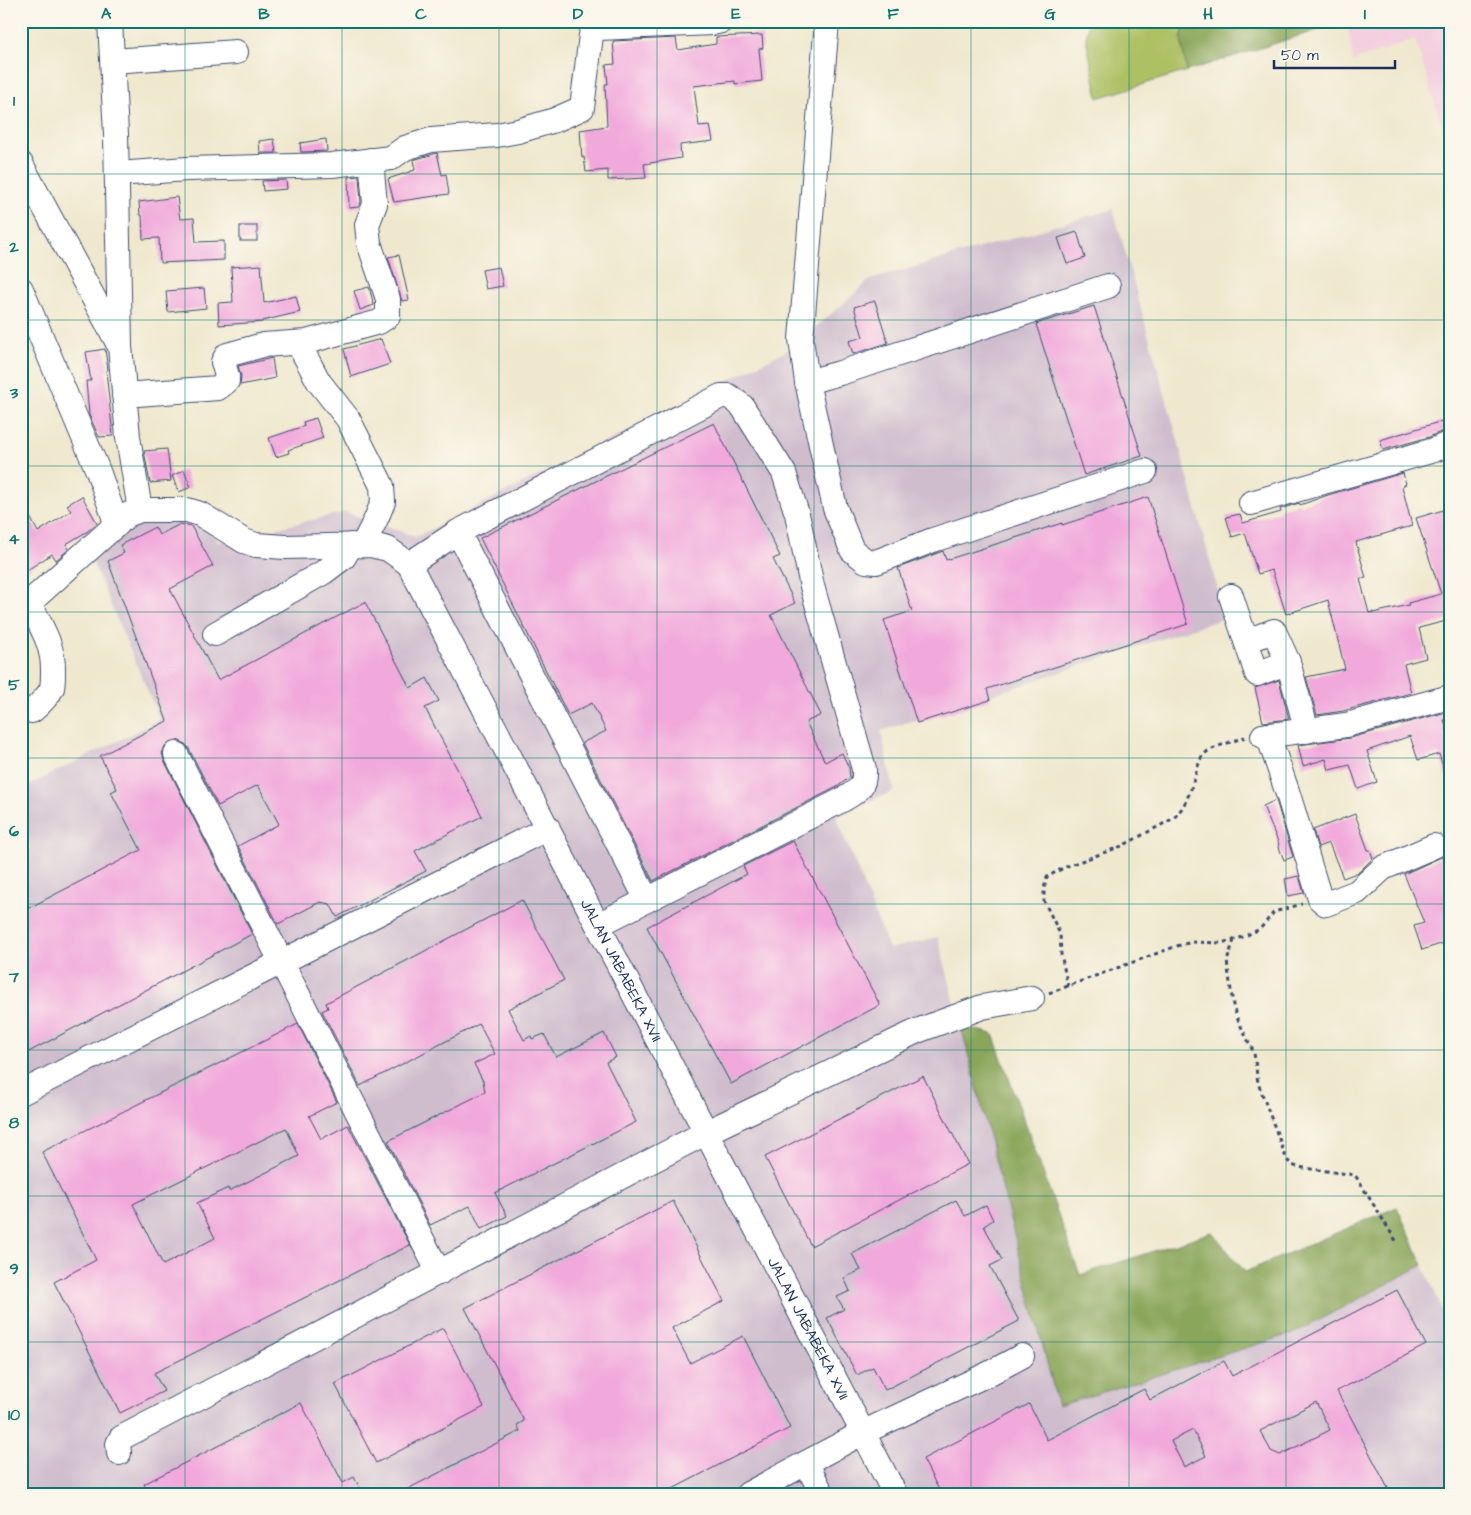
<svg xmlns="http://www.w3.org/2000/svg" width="1471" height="1515" viewBox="0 0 1471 1515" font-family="'Architects Daughter',sans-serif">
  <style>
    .built { fill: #f3cfdf }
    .industrial { fill: #cfbdce }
    .green { fill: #adc064; stroke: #647861 }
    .forest { fill: #8aa65a; stroke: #526a5c }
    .building { fill: #f1a9dc; fill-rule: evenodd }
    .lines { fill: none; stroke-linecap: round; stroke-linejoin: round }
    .minor-casing { stroke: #3b4b6f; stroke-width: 26 }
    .path { stroke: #3b4b6f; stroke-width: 3; stroke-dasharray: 4 4; stroke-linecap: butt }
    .minor { stroke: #fff; stroke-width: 24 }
    .grid { fill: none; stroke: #0f766e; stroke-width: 1; stroke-opacity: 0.55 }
    .labels { text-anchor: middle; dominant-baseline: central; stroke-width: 4; stroke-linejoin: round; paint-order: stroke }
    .street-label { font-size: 15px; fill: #1b2f5e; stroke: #fbf7ec }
    .neatline { fill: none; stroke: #0f766e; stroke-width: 2 }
    .grid-label { font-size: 16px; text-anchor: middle; font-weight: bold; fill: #0f766e }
  </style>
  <rect width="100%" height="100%" fill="#fbf7ec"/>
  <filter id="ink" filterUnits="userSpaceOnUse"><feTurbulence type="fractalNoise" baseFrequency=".02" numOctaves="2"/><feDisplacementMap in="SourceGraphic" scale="10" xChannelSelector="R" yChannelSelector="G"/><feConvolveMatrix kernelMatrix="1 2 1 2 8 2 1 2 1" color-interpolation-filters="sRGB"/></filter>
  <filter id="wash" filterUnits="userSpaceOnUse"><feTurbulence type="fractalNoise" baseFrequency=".0096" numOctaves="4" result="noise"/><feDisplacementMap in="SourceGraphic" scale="20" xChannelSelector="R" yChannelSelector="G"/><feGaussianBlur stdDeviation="1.12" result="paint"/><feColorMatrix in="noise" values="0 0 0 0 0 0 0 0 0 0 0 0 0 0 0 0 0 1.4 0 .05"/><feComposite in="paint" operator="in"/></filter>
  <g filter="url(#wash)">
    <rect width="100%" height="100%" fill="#efe8ce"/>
    <!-- built -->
    <polygon class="built" points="1347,21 1450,21 1450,152 1415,39 1353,61"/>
    <!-- industrial -->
    <polygon class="industrial" points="1113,209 1179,444 1225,618 881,731 894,791 836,816 889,949 938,937 1058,1406 1294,1333 1423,1265 1450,1327 1450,1494 21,1494 21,852 30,848 21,825 21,789 160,720 92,561 138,517 200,514 218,542 346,512 416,537 792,348 870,280"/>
    <!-- green -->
    <polygon class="green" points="1089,21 1186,21 1181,39 1187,71 1098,98 1086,38"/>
    <!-- forest -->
    <g class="forest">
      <polygon points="1186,21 1347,21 1187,71 1181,39"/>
      <polygon points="961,1026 993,1034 1080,1275 1212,1232 1245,1272 1397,1207 1423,1265 1294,1333 1058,1406"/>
    </g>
    <g id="blocks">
      <!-- building -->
      <g class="building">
        <polygon points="762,35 763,48 759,49 762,81 735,84 735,81 694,86 699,126 710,125 713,141 680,145 681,158 644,164 646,178 608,180 608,170 586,172 584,157 582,158 580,130 607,126 605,84 608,84 606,65 615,64 613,41 676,38 678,50 716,44 716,37"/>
        <polygon points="274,139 276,153 260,153 259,141"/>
        <polygon points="326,139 327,151 301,152 300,143"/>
        <polygon points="437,153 442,175 446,174 449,194 394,202 388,179 415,170 413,160"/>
        <polygon points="359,176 361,202 359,207 349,208 348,177"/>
        <polygon points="286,180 287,189 263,191 262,181"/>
        <polygon points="177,197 180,219 194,218 196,242 224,241 224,260 160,263 159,238 143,239 142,215 140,215 139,202"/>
        <rect x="240" y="226" width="17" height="15"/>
        <polygon points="1077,232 1085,258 1067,264 1058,238"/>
        <polygon points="399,255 409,300 402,301 388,257"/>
        <polygon points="261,265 264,303 296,296 300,312 262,321 262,322 219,325 218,303 233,302 231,267"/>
        <polygon points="499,267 503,286 486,289 482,270"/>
        <polygon points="369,287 374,305 360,310 354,291"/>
        <polygon points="204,288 206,308 168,312 166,291"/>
        <polygon points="875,301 888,343 853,354 849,341 863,337 854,307"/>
        <polygon points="1094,306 1142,456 1084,475 1036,324"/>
        <polygon points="381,339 390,364 351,377 344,349"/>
        <polygon points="105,349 108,370 106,371 113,436 99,437 89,415 86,381 91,381 86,352"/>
        <polygon points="272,358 275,378 240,385 241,376 238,366"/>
        <polygon points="316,418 323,438 288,450 289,453 276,457 269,438 304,426 303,422"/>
        <polygon points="1442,421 1445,430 1429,437 1383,450 1380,440"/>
        <polygon points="714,423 780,556 773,559 795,603 771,615 821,715 806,722 825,762 842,753 849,768 850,777 837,787 653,881 582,743 606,731 592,703 568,715 480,538"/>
        <polygon points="167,449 171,481 150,483 144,451"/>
        <polygon points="184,470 191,487 179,492 172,476"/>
        <polygon points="1403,473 1406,484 1402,486 1412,526 1356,542 1366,578 1360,579 1369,613 1373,612 1373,613 1409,605 1408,603 1441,594 1416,518 1450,508 1450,620 1419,628 1426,658 1404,664 1411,693 1343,711 1317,715 1306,677 1345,669 1328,600 1286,614 1272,570 1258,574 1245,533 1232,537 1226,517 1240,514 1243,523 1281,512 1280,509 1299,503 1300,505 1328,495"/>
        <polygon points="82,496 97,523 88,531 66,544 69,549 56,560 52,554 21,574 21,500 38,532 71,511 67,505"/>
        <polygon points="1148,497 1188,624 987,689 990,700 917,723 884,620 912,611 898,568 943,551 946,560 1062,523 1062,525"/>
        <polygon points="180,524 191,526 213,566 170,589 218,680 365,602 410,688 427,678 439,701 425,708 482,816 415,851 426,871 337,917 330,904 320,902 278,924 238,846 279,824 258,785 218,806 188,747 184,743 177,740 169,742 165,746 162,753 164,760 252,934 21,1056 21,912 141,850 111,792 117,789 100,756 167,721 108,561 124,553 120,545 155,527 159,535"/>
        <polygon points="1279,680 1289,719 1263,722 1255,688"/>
        <polygon points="1450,711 1450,719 1444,720 1450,739 1450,776 1446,777 1439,754 1418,760 1410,736 1367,751 1377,782 1358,789 1350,765 1329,770 1326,759 1303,766 1298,745 1350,738"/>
        <polygon points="1276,800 1293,857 1284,860 1278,845 1279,844 1263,806"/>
        <polygon points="1355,814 1368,850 1370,850 1373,858 1359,872 1343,878 1329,843 1318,847 1313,830"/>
        <polygon points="793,841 880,1005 731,1084 647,927 747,874 743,866"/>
        <polygon points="1450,853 1450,872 1444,874 1450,887 1450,941 1422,950 1414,926 1424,923 1404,874"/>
        <polygon points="1299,876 1304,893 1288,896 1285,879"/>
        <polygon points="522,900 564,980 508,1009 524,1040 531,1036 532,1039 544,1034 556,1057 604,1033 616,1057 606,1062 636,1122 495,1193 507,1216 481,1229 470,1206 430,1225 388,1141 485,1092 483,1081 474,1064 495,1054 479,1024 360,1086 322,1011 328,1008 326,1003"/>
        <path d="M298,1024L337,1102L309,1116L321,1139L348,1125L410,1245L154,1373L164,1391L120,1413L54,1282L96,1260L42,1152ZM286,1128L299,1156L229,1191L228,1188L197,1203L215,1238L163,1265L133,1204Z"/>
        <polygon points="923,1076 968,1164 811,1246 765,1157"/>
        <polygon points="956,1200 965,1216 986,1205 993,1220 984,1226 1002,1260 990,1266 1019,1321 885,1390 873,1367 857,1375 827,1318 844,1309 837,1297 850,1291 844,1278 861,1270 852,1254"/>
        <polygon points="673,1201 724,1301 672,1328 690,1363 743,1336 790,1428 663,1494 398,1494 520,1431 517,1425 524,1421 465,1308"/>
        <path d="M1397,1290L1426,1345L1337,1391L1391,1494H941L923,1459L1029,1404L1047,1440L1144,1389L1150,1400L1224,1361L1232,1376ZM1316,1402L1330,1430L1280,1455L1271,1451L1260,1431ZM1193,1430L1206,1456L1184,1467L1171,1441Z"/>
        <polygon points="443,1328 484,1407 376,1463 335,1384"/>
        <polygon points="301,1403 343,1483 354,1477 363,1494 149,1494 144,1484"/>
      </g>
    </g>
  </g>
  <g filter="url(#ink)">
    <use href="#blocks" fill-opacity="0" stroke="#3b4b6f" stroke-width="1"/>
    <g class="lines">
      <!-- minor casing -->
      <g class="minor-casing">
        <g id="minor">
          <polyline points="110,21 116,134 120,346 128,437 140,510"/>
          <polyline points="827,21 801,339 807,382 840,373 1108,286"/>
          <polyline points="113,61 236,52"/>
          <polyline points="21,164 118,343"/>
          <polyline points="117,174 187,169 332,165 391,158 405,148 431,140 497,135 518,131 555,120 582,108 591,35 594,31 599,28 712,23 721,21"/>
          <polyline points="21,289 98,471 117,525"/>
          <polyline points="298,343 319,382 348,419 382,486 383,502 376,519 363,545"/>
          <polyline points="807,382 835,508 852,550 866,561 876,562 933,540 1145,471"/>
          <polyline points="124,395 218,388 227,381 227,376 223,362 227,355 263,345 306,342 379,322 388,316 388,299 369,243 367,225 375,204 371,160"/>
          <polyline points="1251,503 1434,450 1450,443"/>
          <polyline points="458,532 647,900"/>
          <path d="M409,564L458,532L721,396H729L742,406L784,473L797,514L812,586L864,769C865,787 859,790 844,799L598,925"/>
          <polyline points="1231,596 1257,674 1288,662 1307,731"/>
          <path d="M29,603C41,626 54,646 53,672C53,677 53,683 52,688C48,697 39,705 32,711"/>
          <path id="s1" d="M21,610L127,515L140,510H187L200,514L244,541L256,545L285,547L371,545L388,549L409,564L895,1494"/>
          <polyline points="215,634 324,572 344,557 351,545"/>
          <polyline points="1246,641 1274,631 1288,662"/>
          <polyline points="1268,735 1288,794 1320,899 1326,904 1357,892 1383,868 1434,846"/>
          <polyline points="1263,736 1346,725 1450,697"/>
          <polyline points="176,754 439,1273"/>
          <polyline points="21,1093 548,828"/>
          <polyline points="119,1453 118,1444 121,1438 707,1132 917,1031 982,1007 1032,998"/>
          <polyline points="807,1464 822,1494"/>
          <polyline points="748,1494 864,1432 986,1375 1022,1356"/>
        </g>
      </g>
      <!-- path -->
      <g class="path">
        <polyline points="1234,940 1227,961 1233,1005 1236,1016 1254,1053 1258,1083 1287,1160 1292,1165 1297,1167 1355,1175 1398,1244"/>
        <polyline points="1068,987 1061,954 1060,934 1044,901 1044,889 1047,877 1065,867 1122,846 1174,818 1183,807 1190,792 1198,766 1202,756 1208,751 1219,746 1245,737"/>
        <polyline points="1049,993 1177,946 1192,942 1221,943 1243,937 1260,929 1274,912 1302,904"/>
      </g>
      <!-- minor -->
      <use href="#minor" class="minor"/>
    </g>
  </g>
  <!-- grid -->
  <path class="grid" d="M185,21V1494M342,21V1494M499,21V1494M657,21V1494M814,21V1494M971,21V1494M1129,21V1494M1286,21V1494M21,174H1450M21,320H1450M21,466H1450M21,612H1450M21,758H1450M21,904H1450M21,1050H1450M21,1196H1450M21,1342H1450"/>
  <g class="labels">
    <!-- street labels -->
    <g class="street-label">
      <text stroke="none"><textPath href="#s1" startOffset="898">JALAN JABABEKA XVII</textPath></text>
      <text stroke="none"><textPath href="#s1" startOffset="1302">JALAN JABABEKA XVII</textPath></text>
    </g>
  </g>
  <!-- margin -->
  <rect width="1471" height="1515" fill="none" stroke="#fbf7ec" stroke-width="55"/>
  <!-- scale -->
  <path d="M1274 60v8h121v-8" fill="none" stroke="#1b2f5e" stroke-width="2.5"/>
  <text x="1281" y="60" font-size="15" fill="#1b2f5e" stroke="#fbf7ec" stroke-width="4" paint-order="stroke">50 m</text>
  <rect x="28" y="28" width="1416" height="1460" class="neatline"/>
  <g class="grid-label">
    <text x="106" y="19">A</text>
    <text x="264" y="19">B</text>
    <text x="421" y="19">C</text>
    <text x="578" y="19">D</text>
    <text x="736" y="19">E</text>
    <text x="893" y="19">F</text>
    <text x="1050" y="19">G</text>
    <text x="1208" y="19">H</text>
    <text x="1365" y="19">I</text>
    <text x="14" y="106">1</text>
    <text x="14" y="252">2</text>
    <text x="14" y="398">3</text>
    <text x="14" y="544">4</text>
    <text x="14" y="690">5</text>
    <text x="14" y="836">6</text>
    <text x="14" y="982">7</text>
    <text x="14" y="1128">8</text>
    <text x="14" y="1274">9</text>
    <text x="14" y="1420">10</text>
  </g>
</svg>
